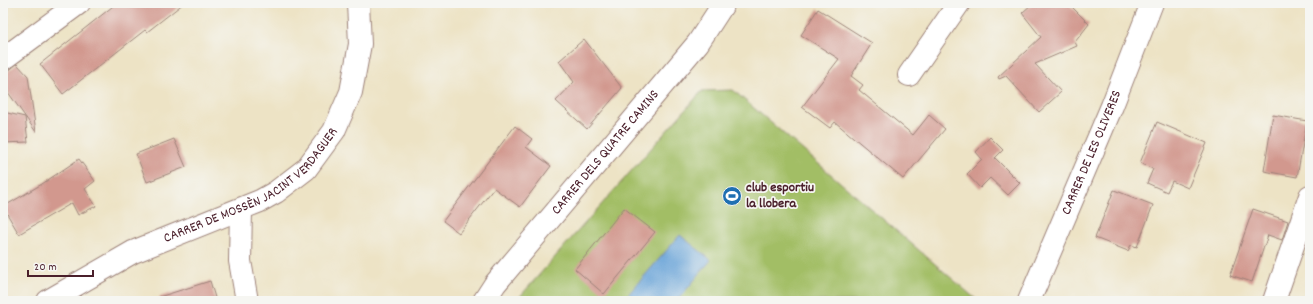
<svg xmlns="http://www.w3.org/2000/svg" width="1313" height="304" viewBox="0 0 1313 304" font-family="Dekko,sans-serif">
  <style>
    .green { fill: #a2be65; stroke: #766e48 }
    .water { fill: #67a3d8; stroke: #586182 }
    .building { fill: #d2988e }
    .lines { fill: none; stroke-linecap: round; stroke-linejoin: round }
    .street-casing { stroke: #9c8178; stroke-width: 24 }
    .street { stroke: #fff; stroke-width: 22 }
    .labels { text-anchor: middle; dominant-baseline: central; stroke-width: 3.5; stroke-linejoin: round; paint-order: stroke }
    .street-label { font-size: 14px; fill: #4a1f2b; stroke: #f6f6f2 }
    .poi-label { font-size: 14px; font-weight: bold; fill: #4a1f2b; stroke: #f6f6f2; text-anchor: start }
  </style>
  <rect width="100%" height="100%" fill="#f6f6f2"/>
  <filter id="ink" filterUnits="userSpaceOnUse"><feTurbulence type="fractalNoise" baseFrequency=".025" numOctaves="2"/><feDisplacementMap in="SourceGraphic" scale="8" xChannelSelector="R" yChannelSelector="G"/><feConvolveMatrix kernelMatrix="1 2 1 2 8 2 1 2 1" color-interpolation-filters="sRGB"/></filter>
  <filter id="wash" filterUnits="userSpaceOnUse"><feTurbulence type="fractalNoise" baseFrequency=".012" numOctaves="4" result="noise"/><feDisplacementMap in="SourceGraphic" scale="16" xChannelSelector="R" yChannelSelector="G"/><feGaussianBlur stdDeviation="0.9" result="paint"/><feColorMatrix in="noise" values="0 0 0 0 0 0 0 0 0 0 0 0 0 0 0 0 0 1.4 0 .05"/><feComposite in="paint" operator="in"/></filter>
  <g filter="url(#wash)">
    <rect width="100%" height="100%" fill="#ede3c5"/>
    <!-- green -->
    <polygon class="green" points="733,90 978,301 516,301 702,91"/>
    <!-- water -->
    <polygon class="water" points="680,235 711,260 677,301 631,301 626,297"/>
    <g id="blocks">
      <!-- building -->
      <g class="building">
        <polygon points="117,3 184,3 147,32 145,30 63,94 40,64"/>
        <polygon points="1033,3 1068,3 1089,24 1075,42 1077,46 1035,64 1061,92 1039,112 1006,76 999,79 998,77 1041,37 1022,13"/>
        <polygon points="818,9 872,43 851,76 863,85 859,90 913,135 929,115 945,129 903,179 835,122 830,128 802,107 839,59 801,35"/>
        <polygon points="584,39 622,88 587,129 556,101 574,82 559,61"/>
        <polygon points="17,64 28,76 36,132 3,85 3,75"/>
        <polygon points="3,112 25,117 28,142 3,143"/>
        <polygon points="1273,115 1307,121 1297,177 1264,171"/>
        <polygon points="1157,122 1207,143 1188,188 1172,181 1167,192 1147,183 1153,169 1140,163"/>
        <polygon points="515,126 532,139 526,147 551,166 520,207 494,188 459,233 443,221"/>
        <polygon points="990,137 1003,150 995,158 1020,183 1008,195 990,178 980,188 967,174 982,159 976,152"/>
        <polygon points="174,139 186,167 147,182 136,154"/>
        <polygon points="79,159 95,181 85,189 96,206 78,215 72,203 19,234 3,207 42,184"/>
        <polygon points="1114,190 1153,205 1137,247 1131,245 1128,251 1095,238"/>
        <polygon points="624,208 655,232 604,294 575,269"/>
        <polygon points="1253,209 1288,221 1282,240 1268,235 1252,282 1230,275"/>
        <polygon points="210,281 216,301 160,301 159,297"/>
      </g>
    </g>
  </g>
  <g filter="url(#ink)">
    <use href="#blocks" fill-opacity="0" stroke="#9c8178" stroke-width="1"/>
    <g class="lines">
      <!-- street casing -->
      <g class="street-casing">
        <g id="street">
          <polyline points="3,59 79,3"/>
          <polyline points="909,75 959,3"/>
          <polyline points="241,209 240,261 247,301"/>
          <path id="s1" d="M48,301L133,252L260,201L276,192L306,169L334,131L351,92L360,44L358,3"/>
          <path id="s2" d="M484,301L495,284L698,43L724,3"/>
          <path id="s3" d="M1029,301L1112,106L1152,3"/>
          <polyline points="1274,301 1310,196"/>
        </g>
      </g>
      <!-- street -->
      <use href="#street" class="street"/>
    </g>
  </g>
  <!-- icons -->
  <defs>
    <g id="stadium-disc" transform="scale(1)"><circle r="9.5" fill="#1f6fb2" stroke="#f6f6f2"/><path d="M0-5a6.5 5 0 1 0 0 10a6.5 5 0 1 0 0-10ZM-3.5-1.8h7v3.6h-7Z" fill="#fff"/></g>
  </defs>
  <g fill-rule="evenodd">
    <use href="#stadium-disc" x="732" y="196"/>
  </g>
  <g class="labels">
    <!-- street labels -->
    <g class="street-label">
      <text stroke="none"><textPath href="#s3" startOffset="161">CARRER DE LES OLIVERES</textPath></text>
      <text stroke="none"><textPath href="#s2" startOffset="192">CARRER DELS QUATRE CAMINS</textPath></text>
      <text stroke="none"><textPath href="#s1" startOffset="236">CARRER DE MOSSÈN JACINT VERDAGUER</textPath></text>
    </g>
    <!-- poi labels -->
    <g class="poi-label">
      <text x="746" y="188">club esportiu<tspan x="746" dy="16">la llobera</tspan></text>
    </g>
  </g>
  <!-- margin -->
  <rect width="1313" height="304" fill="none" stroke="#f6f6f2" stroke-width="16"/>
  <!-- scale -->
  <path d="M28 270v6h65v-6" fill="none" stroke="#4a1f2b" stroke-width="2"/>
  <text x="34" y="270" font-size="12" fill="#4a1f2b" stroke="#f6f6f2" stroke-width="3" paint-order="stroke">20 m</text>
</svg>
